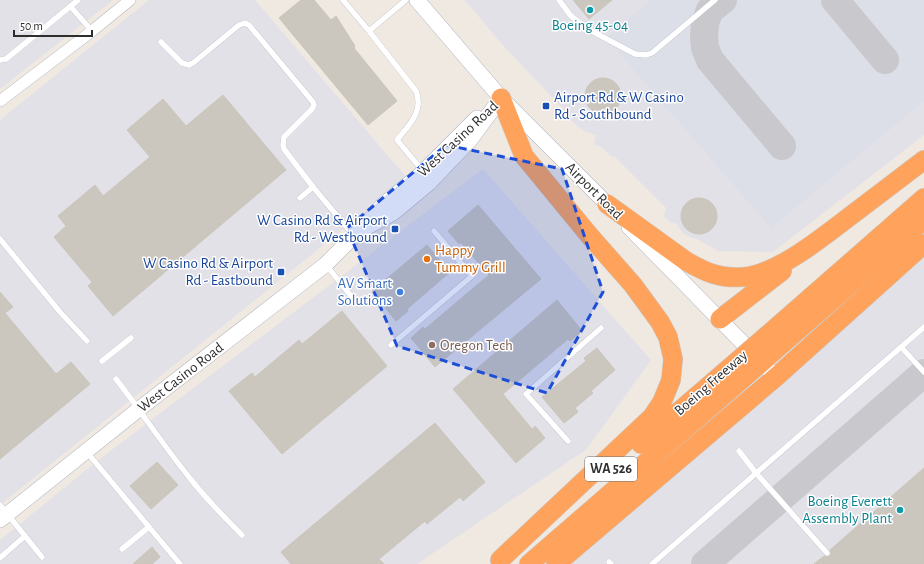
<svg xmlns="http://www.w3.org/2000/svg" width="924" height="564" viewBox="0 0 924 564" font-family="'Alegreya Sans',sans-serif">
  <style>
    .industrial { fill: #e3e1e8 }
    .airport { fill: #dcdee8 }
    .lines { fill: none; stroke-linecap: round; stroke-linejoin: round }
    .taxiway { stroke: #c9c8cc; stroke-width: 28 }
    .building { fill: #cbc7bf; stroke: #cbc5ba }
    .lane-casing { stroke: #b4b7c1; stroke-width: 6 }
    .street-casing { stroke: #b4b7c1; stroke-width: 12 }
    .secondary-casing { stroke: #b4b7c1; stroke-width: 16 }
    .highway-casing { stroke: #c9c9c9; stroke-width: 20 }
    .lane { stroke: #fff; stroke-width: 5.5 }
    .street { stroke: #fff; stroke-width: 11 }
    .secondary { stroke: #fff; stroke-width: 15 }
    .highway { stroke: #ffa35c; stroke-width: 19 }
    .highway-bridge-casing { stroke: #c9c9c9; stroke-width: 20; stroke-linecap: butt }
    .highway-bridge { stroke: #ffa35c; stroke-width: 19 }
    .marked { fill: #1d4ed8; fill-opacity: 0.2; stroke: #1d4ed8; stroke-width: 3; stroke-dasharray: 8 5; stroke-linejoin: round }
    .culture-dot { fill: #0f9aa8; stroke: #fff; stroke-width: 1.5 }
    .transit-dot { fill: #1a4fb4; stroke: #fff; stroke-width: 1.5 }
    .food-dot { fill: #e8710a; stroke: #fff; stroke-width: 1.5 }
    .shop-dot { fill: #3f7fe0; stroke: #fff; stroke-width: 1.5 }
    .education-dot { fill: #8d6e63; stroke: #fff; stroke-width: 1.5 }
    .labels { text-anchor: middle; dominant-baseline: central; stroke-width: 3; stroke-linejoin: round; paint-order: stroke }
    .shield { fill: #fff; stroke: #6d6d6d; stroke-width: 1 }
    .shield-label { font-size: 14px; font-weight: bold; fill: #2e2e2e }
    .culture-label { font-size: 15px; fill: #0d838f; stroke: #fff }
    .transit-label { font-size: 15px; fill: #164399; stroke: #fff; text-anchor: end }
    .street-label { font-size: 15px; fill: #2e2e2e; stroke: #fff }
    .food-label { font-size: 15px; fill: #c56008; stroke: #fff; text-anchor: start }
    .shop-label { font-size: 15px; fill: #366cbe; stroke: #fff; text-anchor: end }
    .education-label { font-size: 15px; fill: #785e54; stroke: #fff; text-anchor: start }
  </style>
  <rect width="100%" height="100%" fill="#efe9e1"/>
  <!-- industrial -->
  <g class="industrial">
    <polygon points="0,0 113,0 0,89"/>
    <polygon points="149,0 255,0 407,178 0,505 0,120"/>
    <polygon points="465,0 924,0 924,135 773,252 718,251 697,239 691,238 684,234 679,228 677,224 670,222 664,216 666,208 614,156 612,157 601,147 594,145 596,135 586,132 578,127 572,121 568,114 499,41"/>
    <polygon points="483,169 651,360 587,449 417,564 0,564 0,540 101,458"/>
    <polygon points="924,258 924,564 571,564"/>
  </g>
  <!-- airport -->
  <polygon class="airport" points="651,0 924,0 924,101 771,228 606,38"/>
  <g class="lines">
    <!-- taxiway -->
    <g class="taxiway">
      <polyline points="723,0 710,10 705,23 704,37 705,48 710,60 782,146"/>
      <polyline points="835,0 885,60"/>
      <polyline points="705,564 924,373"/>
    </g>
  </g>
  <!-- building -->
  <g class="building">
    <polygon points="301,0 314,0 331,20 336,16 355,46 354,48 397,101 368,125 279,18"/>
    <polygon points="573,0 612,0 589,19"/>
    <circle cx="603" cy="96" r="18"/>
    <polygon points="223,95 286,170 113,316 88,286 92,282 54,237 66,226 58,216 95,185 103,196 150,157 127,130 163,99 186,126"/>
    <circle cx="699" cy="216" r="18"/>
    <polygon points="478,205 541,279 512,303 435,367 411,338 423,327 425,329 489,275 460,242 459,244 448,231"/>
    <polygon points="427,245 450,272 407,309 408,311 396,321 372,291"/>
    <polygon points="0,292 13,307 5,313 56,374 71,362 90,384 0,459"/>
    <polygon points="557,300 582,331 570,341 568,339 503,394 532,429 535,426 545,438 516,463 453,389"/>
    <polygon points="342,311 387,366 282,454 229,391 252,373 255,377 299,340 302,344"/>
    <polygon points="597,348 615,370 591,391 593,393 575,408 578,412 564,423 542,397 586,361 584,358"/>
    <polygon points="435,423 485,482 463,501 460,497 427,524 425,521 379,559 384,564 291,564 281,552"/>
    <polygon points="157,462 178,485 151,509 130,486"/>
    <polygon points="924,468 924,564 814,564 824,556 826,557 830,556 831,554 830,550"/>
    <polygon points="152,547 160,557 152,564 133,564"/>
  </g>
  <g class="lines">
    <!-- lane casing -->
    <g class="lane-casing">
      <g id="lane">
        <polyline points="343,0 369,31 406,0"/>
        <polyline points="559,0 571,16 586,28 635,54 646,55 652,53 715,0"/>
        <polyline points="71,7 92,31"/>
        <path d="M369,31L416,91C424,111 409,125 397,140L423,171"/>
        <polyline points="161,42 182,63 189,65 193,63 239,25 245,23 249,25 313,102 314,105 312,109 284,137 283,145 284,149 313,187"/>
        <polyline points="0,60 6,59 78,0"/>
        <polyline points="300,198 313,187 354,236"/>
        <polyline points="0,239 60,312 87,341"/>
        <polyline points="326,265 351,296"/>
        <polyline points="391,345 472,276 434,231"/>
        <polyline points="901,347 924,372"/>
        <polyline points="102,361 131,338"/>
        <path d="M116,379C141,411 163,445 189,477C205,498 224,517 242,535"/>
        <polyline points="568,441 526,394 601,328"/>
        <polyline points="86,451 149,527 122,549"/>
        <polyline points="739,451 756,473 827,553"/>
        <polyline points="0,505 42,557"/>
        <polyline points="149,527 180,564"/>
        <polyline points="0,558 25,536"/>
        <polyline points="609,562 611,564"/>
        <polyline points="652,564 924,327"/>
      </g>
    </g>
    <!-- street casing -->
    <g class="street-casing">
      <polyline id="street" points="0,101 92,31 130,0"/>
    </g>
    <!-- secondary casing -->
    <g class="secondary-casing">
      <g id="secondary">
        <polyline points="417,0 501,98 614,211"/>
        <polyline points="366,224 384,204 420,175 477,118"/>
        <polyline points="629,227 776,377"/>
        <path id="s1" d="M0,520L139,409L325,265L358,232L393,213L429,183L470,140L501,98"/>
      </g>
    </g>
    <!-- highway casing -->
    <g class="highway-casing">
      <g id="highway">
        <path d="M607,204L686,261C705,272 720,279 743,277C779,274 825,235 853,214C877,196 900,178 924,160"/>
        <polyline points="720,319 782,271"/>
        <polyline points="779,325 924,198"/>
        <polyline points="790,337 924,220"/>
        <polyline points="641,444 720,376"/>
        <polyline points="500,560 652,417 662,402 671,380 673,359 668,337 660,322 633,285 589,235 524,156 501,98"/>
        <polyline points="529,564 732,388"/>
        <polyline points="556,564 776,377 924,244"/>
      </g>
    </g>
    <!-- lane -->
    <use href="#lane" class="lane"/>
    <!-- street -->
    <use href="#street" class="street"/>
    <!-- secondary -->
    <use href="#secondary" class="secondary"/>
    <!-- highway -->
    <use href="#highway" class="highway"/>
    <!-- highway-bridge casing -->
    <g class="highway-bridge-casing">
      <g id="highway-bridge">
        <polyline points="720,376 779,325"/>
        <polyline points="732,388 790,337"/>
      </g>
    </g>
    <!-- highway-bridge -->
    <use href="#highway-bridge" class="highway-bridge"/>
  </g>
  <!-- marked area -->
  <path class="marked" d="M446,145L562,169L603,292L547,393L397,346L347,228Z"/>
  <!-- markers -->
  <g class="culture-dot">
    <circle cx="590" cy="10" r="4"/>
    <circle cx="900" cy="510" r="4"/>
  </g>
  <g class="transit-dot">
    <rect x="542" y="102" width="8" height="8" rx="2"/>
    <rect x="391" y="225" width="8" height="8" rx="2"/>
    <rect x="277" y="268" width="8" height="8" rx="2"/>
  </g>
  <circle class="food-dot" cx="427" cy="259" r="4"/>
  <circle class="shop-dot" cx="400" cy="292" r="4"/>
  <circle class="education-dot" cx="432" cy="345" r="4"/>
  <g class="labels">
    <!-- shield labels -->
    <rect class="shield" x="585" y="457" width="52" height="24" rx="3"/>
    <g class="shield-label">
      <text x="611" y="469">WA 526</text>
    </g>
    <!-- culture labels -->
    <g class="culture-label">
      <text x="590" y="25">Boeing 45-04</text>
      <text x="892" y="501" text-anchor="end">Boeing Everett<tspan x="892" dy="17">Assembly Plant</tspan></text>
    </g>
    <!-- transit labels -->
    <g class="transit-label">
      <text x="554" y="97" text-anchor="start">Airport Rd &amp; W Casino<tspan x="554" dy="17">Rd - Southbound</tspan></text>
      <text x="387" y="220">W Casino Rd &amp; Airport<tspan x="387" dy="17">Rd - Westbound</tspan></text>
      <text x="273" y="263">W Casino Rd &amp; Airport<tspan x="273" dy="17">Rd - Eastbound</tspan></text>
    </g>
    <!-- street labels -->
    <g class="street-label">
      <text transform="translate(458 139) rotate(-43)">West Casino Road</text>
      <text transform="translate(594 191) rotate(45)">Airport Road</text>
      <text stroke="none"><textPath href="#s1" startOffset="230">West Casino Road</textPath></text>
      <text transform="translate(711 383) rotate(-41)">Boeing Freeway</text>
    </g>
    <!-- food labels -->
    <g class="food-label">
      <text x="435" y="250">Happy<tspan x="435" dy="17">Tummy Grill</tspan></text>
    </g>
    <!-- shop labels -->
    <g class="shop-label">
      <text x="392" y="283">AV Smart<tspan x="392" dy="17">Solutions</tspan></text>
    </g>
    <!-- education labels -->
    <g class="education-label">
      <text x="440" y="345">Oregon Tech</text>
    </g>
  </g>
  <!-- scale -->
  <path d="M14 30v6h78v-6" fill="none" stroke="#2e2e2e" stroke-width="2"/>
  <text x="20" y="30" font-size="12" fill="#2e2e2e" stroke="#ffffff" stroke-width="3" paint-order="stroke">50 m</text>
</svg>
